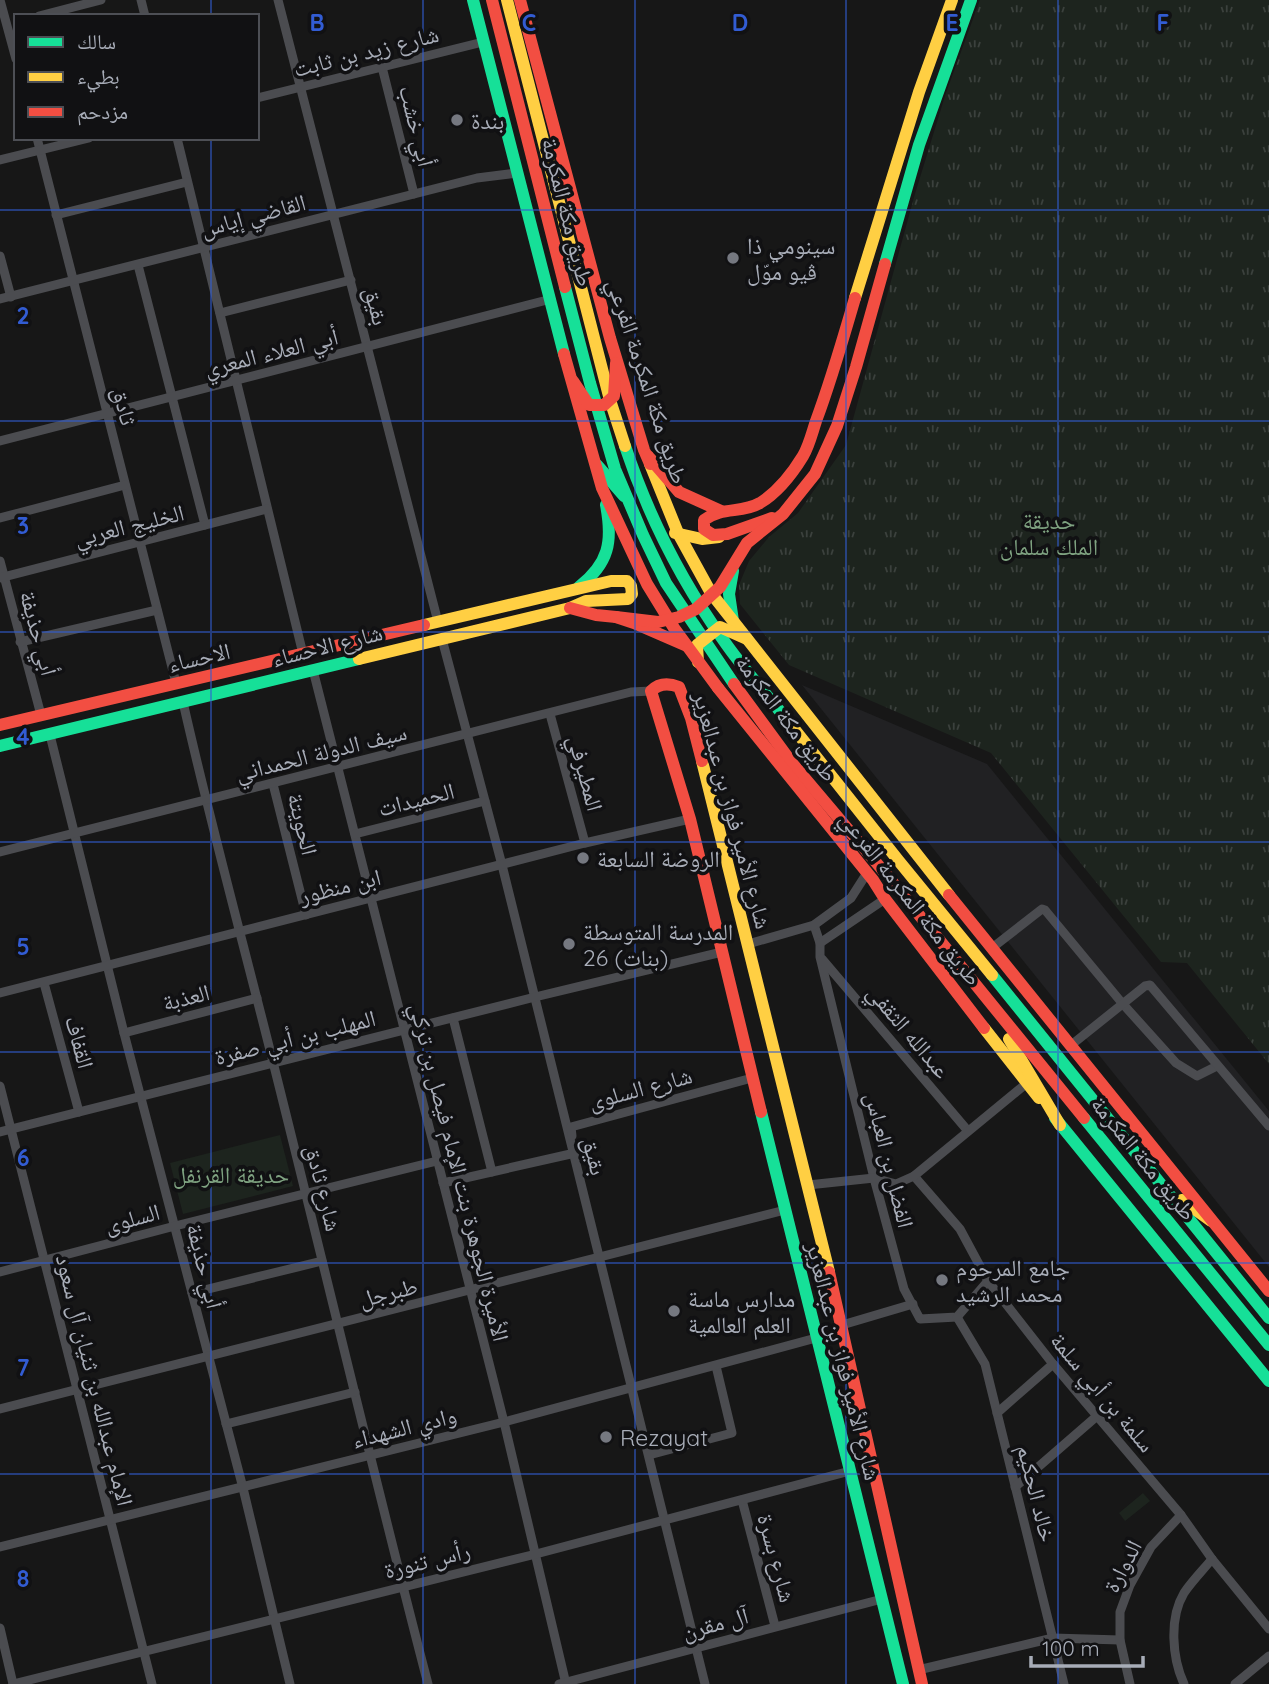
<svg xmlns="http://www.w3.org/2000/svg" width="1269" height="1684" viewBox="0 0 1269 1684" font-family="Quicksand,'Noto Naskh Arabic',sans-serif">
  <style>
    .built { fill: #212123 }
    .grass { fill: url(#grass-tufts) }
    .garden { fill: #1d241e }
    .lines { fill: none; stroke-linecap: round; stroke-linejoin: round }
    .street { stroke: #4b4c50; stroke-width: 9 }
    .fast { stroke: #16e098; stroke-width: 12 }
    .slow { stroke: #ffcf43; stroke-width: 12 }
    .jam { stroke: #f24e42; stroke-width: 12 }
    .grid { fill: none; stroke: #325cd3; stroke-width: 2; stroke-opacity: 0.55 }
    .poi-dot { fill: #757880; stroke: #111113; stroke-width: 2.5 }
    .labels { text-anchor: middle; dominant-baseline: central; stroke-width: 7; stroke-linejoin: round; paint-order: stroke }
    .street-label { font-size: 23px; fill: #a8adb8; stroke: #111113 }
    .poi-label { font-size: 23px; fill: #a8adb8; stroke: #111113; text-anchor: start }
    .park-label { font-size: 23px; fill: #7fa381; stroke: #111113 }
    .grid-label { font-size: 23px; text-anchor: middle; font-weight: bold; fill: #325cd3; stroke: #111113; stroke-width: 7; stroke-linejoin: round; paint-order: stroke }
  </style>
  <defs>
    <pattern id="grass-tufts" width="24" height="20" patternUnits="userSpaceOnUse" patternTransform="scale(1.75)"><rect width="24" height="20" fill="#1d241e"/><path d="M3 7l-1-3M5 7V3M7 7l1-3M15 17l-1-3M17 17v-4M19 17l1-3" fill="none" stroke="#3b413d"/></pattern>
  </defs>
  <rect width="100%" height="100%" fill="#171717"/>
  <!-- built -->
  <polygon class="built" points="802,685 987,764 1269,1111 1269,1267"/>
  <!-- grass -->
  <polygon class="grass" points="980,0 1269,0 1269,1064 1187,963 1161,962 991,753 789,665 740,604 739,585 749,561 769,537 798,513 846,445 915,194 946,93"/>
  <!-- garden -->
  <g class="garden">
    <polygon points="280,1135 293,1186 183,1214 170,1163"/>
    <polygon points="1143,1493 1150,1501 1125,1521 1119,1513"/>
  </g>
  <g class="lines">
    <!-- street -->
    <g class="street">
      <polyline points="0,0 16,59"/>
      <polyline points="141,0 145,16"/>
      <polyline points="278,0 438,622"/>
      <polyline points="39,16 101,0"/>
      <polyline points="382,67 414,194"/>
      <polyline points="257,98 483,42"/>
      <polyline points="37,138 176,683"/>
      <polyline points="177,138 303,654"/>
      <polyline points="0,160 89,138"/>
      <polyline points="56,215 187,182"/>
      <polyline points="0,256 11,297"/>
      <polyline points="138,265 205,525"/>
      <polyline points="0,299 477,178 517,173"/>
      <polyline points="220,313 351,280"/>
      <polyline points="0,441 551,299"/>
      <polyline points="0,518 125,485"/>
      <polyline points="0,561 41,715"/>
      <polyline points="0,578 267,509"/>
      <polyline points="442,639 502,865 705,1684"/>
      <polyline points="20,642 157,610"/>
      <polyline points="313,670 504,1422 566,1684"/>
      <path d="M183,702C210,822 243,942 273,1062C325,1269 374,1477 428,1684"/>
      <polyline points="550,714 585,843"/>
      <polyline points="50,735 124,1033 243,1488 290,1684"/>
      <polyline points="273,784 306,915"/>
      <polyline points="355,834 485,801"/>
      <polyline points="0,852 631,692 651,691"/>
      <polyline points="814,925 820,943 820,957 874,1178 904,1289 920,1319 957,1317 988,1281"/>
      <polyline points="820,943 885,899"/>
      <polyline points="748,944 814,925 851,898 867,873"/>
      <polyline points="992,948 1042,909 1045,910 1122,1003 1176,1063 1197,1076 1217,1066"/>
      <polyline points="822,959 968,1131"/>
      <polyline points="44,983 79,1112"/>
      <polyline points="0,993 585,843 690,819"/>
      <polyline points="453,1018 492,1172"/>
      <polyline points="124,1033 257,998"/>
      <polyline points="1070,1046 1145,986 1150,985 1269,1126"/>
      <polyline points="0,1086 152,1684"/>
      <polyline points="0,1132 535,997 722,952"/>
      <polyline points="572,1136 571,1127 752,1078"/>
      <polyline points="914,1176 960,1229 988,1281 1053,1364 1181,1515 1212,1559 1269,1629"/>
      <polyline points="443,1183 575,1153 574,1150"/>
      <polyline points="808,1185 874,1178 896,1184 914,1176 1027,1083"/>
      <polyline points="0,1272 175,1226 437,1161"/>
      <polyline points="192,1293 322,1261"/>
      <polyline points="957,1317 985,1364 1064,1684"/>
      <polyline points="842,1325 913,1304"/>
      <polyline points="0,1409 785,1210"/>
      <polyline points="997,1413 1053,1364"/>
      <polyline points="226,1424 355,1392"/>
      <polyline points="649,1455 732,1433 716,1366"/>
      <polyline points="1015,1487 1097,1416"/>
      <polyline points="742,1500 775,1626"/>
      <polyline points="0,1547 504,1422 816,1338"/>
      <polyline points="0,1628 13,1684"/>
      <polyline points="918,1670 1053,1638 1120,1640"/>
      <polyline points="13,1684 536,1554 850,1471"/>
      <polyline points="559,1684 882,1599"/>
      <polyline points="1130,1684 1120,1640 1120,1612 1130,1585 1151,1547 1181,1515"/>
      <path d="M1184,1684C1172,1658 1169,1618 1184,1593C1192,1581 1203,1570 1212,1559"/>
      <polyline points="1235,1684 1269,1656"/>
    </g>
    <!-- fast -->
    <g class="fast">
      <polyline points="473,0 564,354"/>
      <polyline points="885,264 919,145 971,0"/>
      <polyline points="565,287 590,383 615,469 643,535 666,583 734,684"/>
      <path d="M625,446C648,515 682,582 724,641C744,670 769,697 791,725"/>
      <polyline points="597,465 624,496"/>
      <polyline points="733,571 729,594 733,621"/>
      <path d="M579,587C609,563 613,542 606,505"/>
      <polyline points="0,746 359,659"/>
      <polyline points="992,975 1269,1318"/>
      <polyline points="761,1112 903,1684"/>
      <polyline points="1055,1118 1269,1381"/>
      <polyline points="1084,1118 1269,1345"/>
    </g>
    <!-- slow -->
    <g class="slow">
      <polyline points="507,0 610,400 625,446"/>
      <polyline points="855,298 919,92 952,0"/>
      <polyline points="650,464 678,533 711,593 949,895"/>
      <polyline points="675,533 702,539 719,537"/>
      <polyline points="359,659 570,608 586,601 628,599 632,594 631,586 627,581 611,581 424,625"/>
      <polyline points="698,662 697,645 720,627 747,639"/>
      <polyline points="791,725 898,860 992,975"/>
      <polyline points="702,761 829,1272"/>
      <polyline points="984,1028 1039,1098"/>
      <polyline points="1009,1039 1060,1125"/>
      <polyline points="1182,1200 1211,1221"/>
    </g>
    <!-- jam -->
    <g class="jam">
      <polyline points="492,0 565,287"/>
      <polyline points="520,0 610,338 644,450 650,464"/>
      <polyline points="564,354 602,488 647,584 674,628 718,688"/>
      <polyline points="573,381 589,405 604,405 614,396 616,363"/>
      <polyline points="648,456 679,492 721,511"/>
      <path d="M772,518L727,534L713,535L704,529V520C723,506 741,514 760,503C778,492 792,474 803,456C809,446 812,433 816,421C831,381 843,339 855,298"/>
      <polyline points="570,608 596,615 616,617 634,623 687,646"/>
      <polyline points="616,617 658,622 679,617 696,609 720,587 747,543 783,514 815,474 837,426 856,367 885,264"/>
      <polyline points="734,684 792,763 885,873 1084,1118"/>
      <polyline points="718,688 873,880 885,899 984,1028"/>
      <polyline points="0,725 424,625"/>
      <path d="M702,761L691,718L679,687C669,683 659,683 651,691L690,819L761,1112"/>
      <polyline points="949,895 1269,1291"/>
      <polyline points="829,1272 922,1684"/>
    </g>
  </g>
  <!-- grid -->
  <path class="grid" d="M211,0V16M423,0V1684M635,0V1684M846,0V1684M1058,0V1684M211,138V1684M0,210H1269M0,421H1269M0,632H1269M0,842H1269M0,1052H1269M0,1263H1269M0,1474H1269"/>
  <!-- markers -->
  <g class="poi-dot">
    <circle cx="457" cy="120" r="7"/>
    <circle cx="733" cy="258" r="7"/>
    <circle cx="583" cy="858" r="7"/>
    <circle cx="569" cy="944" r="7"/>
    <circle cx="942" cy="1280" r="7"/>
    <circle cx="674" cy="1311" r="7"/>
    <circle cx="606" cy="1437" r="7"/>
  </g>
  <g class="labels">
    <!-- street labels -->
    <g class="street-label">
      <text transform="translate(366 51) rotate(-14)">شارع زيد بن ثابت</text>
      <text transform="translate(417 126) rotate(76)">أبي خشب</text>
      <text transform="translate(568 212) rotate(76)">طريق مكة المكرمة</text>
      <text transform="translate(253 215) rotate(-15)">القاضي إياس</text>
      <text transform="translate(377 306) rotate(76)">بقيق</text>
      <text transform="translate(271 352) rotate(-14)">أبي العلاء المعري</text>
      <text transform="translate(648 381) rotate(72)">طريق مكة المكرمة الفرعي</text>
      <text transform="translate(125 406) rotate(76)">ثادق</text>
      <text transform="translate(129 525) rotate(-14)">الخليج العربي</text>
      <text transform="translate(39 633) rotate(75)">أبي حذيفة</text>
      <text transform="translate(327 645) rotate(-14)">شارع الاحساء</text>
      <text transform="translate(199 657) rotate(-13)">الاحساء</text>
      <text transform="translate(787 718) rotate(53)">طريق مكة المكرمة</text>
      <text transform="translate(321 752) rotate(-14)">سيف الدولة الحمداني</text>
      <text transform="translate(586 773) rotate(75)">المطيرفي</text>
      <text transform="translate(416 799) rotate(-14)">الحميدات</text>
      <text transform="translate(733 810) rotate(75)">شارع الأمير فواز بن عبدالعزير</text>
      <text transform="translate(303 824) rotate(76)">الحويتة</text>
      <text transform="translate(340 886) rotate(-14)">ابن منظور</text>
      <text transform="translate(911 898) rotate(52)">طريق مكة المكرمة الفرعي</text>
      <text transform="translate(186 997) rotate(-14)">العذبة</text>
      <text transform="translate(909 1031) rotate(50)">عبدالله الثقفي</text>
      <text transform="translate(295 1037) rotate(-14)">المهلب بن أبي صفرة</text>
      <text transform="translate(80 1042) rotate(75)">القفاف</text>
      <text transform="translate(640 1088) rotate(-15)">شارع السلوى</text>
      <text transform="translate(595 1156) rotate(76)">بقيق</text>
      <text transform="translate(1144 1158) rotate(51)">طريق مكة المكرمة</text>
      <text transform="translate(890 1160) rotate(76)">الفضل بن العباس</text>
      <text transform="translate(460 1172) rotate(76)">الأميرة الجوهرة بنت الإمام فيصل بن تركي</text>
      <text transform="translate(324 1188) rotate(76)">شارع ثادق</text>
      <text transform="translate(132 1218) rotate(-15)">السلوى</text>
      <text transform="translate(205 1266) rotate(76)">أبي حذيفة</text>
      <text transform="translate(388 1292) rotate(-14)">طبرجل</text>
      <text transform="translate(844 1361) rotate(76)">شارع الأمير فواز بن عبدالعزير</text>
      <text transform="translate(95 1380) rotate(76)">الإمام عبدالله بن ثنيان آل سعود</text>
      <text transform="translate(1103 1392) rotate(50)">سلمة بن أبي سلمة</text>
      <text transform="translate(404 1427) rotate(-14)">وادي الشهداء</text>
      <text transform="translate(1037 1493) rotate(76)">خالد الحكيم</text>
      <text transform="translate(777 1558) rotate(75)">شارع بسرة</text>
      <text transform="translate(427 1560) rotate(-14)">رأس تنورة</text>
      <text transform="translate(1122 1566) rotate(-62)">الدوارة</text>
      <text transform="translate(715 1623) rotate(-15)">آل مقرن</text>
    </g>
    <!-- poi labels -->
    <g class="poi-label">
      <text x="471" y="120">بندة</text>
      <text x="747" y="245">سينومي ذا<tspan x="747" dy="26">ڤيو موّل</tspan></text>
      <text x="597" y="858">الروضة السابعة</text>
      <text x="583" y="931">المدرسة المتوسطة<tspan x="583" dy="26">26 (بنات)</tspan></text>
      <text x="956" y="1267">جامع المرحوم<tspan x="956" dy="26">محمد الرشيد</tspan></text>
      <text x="688" y="1298">مدارس ماسة<tspan x="688" dy="26">العلم العالمية</tspan></text>
      <text x="620" y="1437">Rezayat</text>
    </g>
    <!-- park labels -->
    <g class="park-label">
      <text x="1049" y="520">حديقة<tspan x="1049" dy="26">الملك سلمان</tspan></text>
      <text x="231" y="1174">حديقة القرنفل</text>
    </g>
  </g>
  <g class="grid-label">
    <text x="317" y="31">B</text>
    <text x="529" y="31">C</text>
    <text x="740" y="31">D</text>
    <text x="952" y="31">E</text>
    <text x="1163" y="31">F</text>
    <text x="23" y="324">2</text>
    <text x="23" y="534">3</text>
    <text x="23" y="745">4</text>
    <text x="23" y="955">5</text>
    <text x="23" y="1166">6</text>
    <text x="23" y="1376">7</text>
    <text x="23" y="1587">8</text>
  </g>
  <!-- legend -->
  <rect x="14" y="14" width="245" height="126" fill="#111113" stroke="#4d4f55" stroke-width="2"/>
  <rect x="28" y="37" width="35" height="10" fill="#16e098" stroke="#4d4f55" stroke-width="2"/>
  <text x="77" y="49" font-size="21" fill="#a8adb8">سالك</text>
  <rect x="28" y="72" width="35" height="10" fill="#ffcf43" stroke="#4d4f55" stroke-width="2"/>
  <text x="77" y="84" font-size="21" fill="#a8adb8">بطيء</text>
  <rect x="28" y="107" width="35" height="10" fill="#f24e42" stroke="#4d4f55" stroke-width="2"/>
  <text x="77" y="119" font-size="21" fill="#a8adb8">مزدحم</text>
  <!-- scale -->
  <path d="M1031 1656v10h112v-10" fill="none" stroke="#a8adb8" stroke-width="3.5"/>
  <text x="1042" y="1656" font-size="21" fill="#a8adb8" stroke="#111113" stroke-width="5" paint-order="stroke">100 m</text>
</svg>
